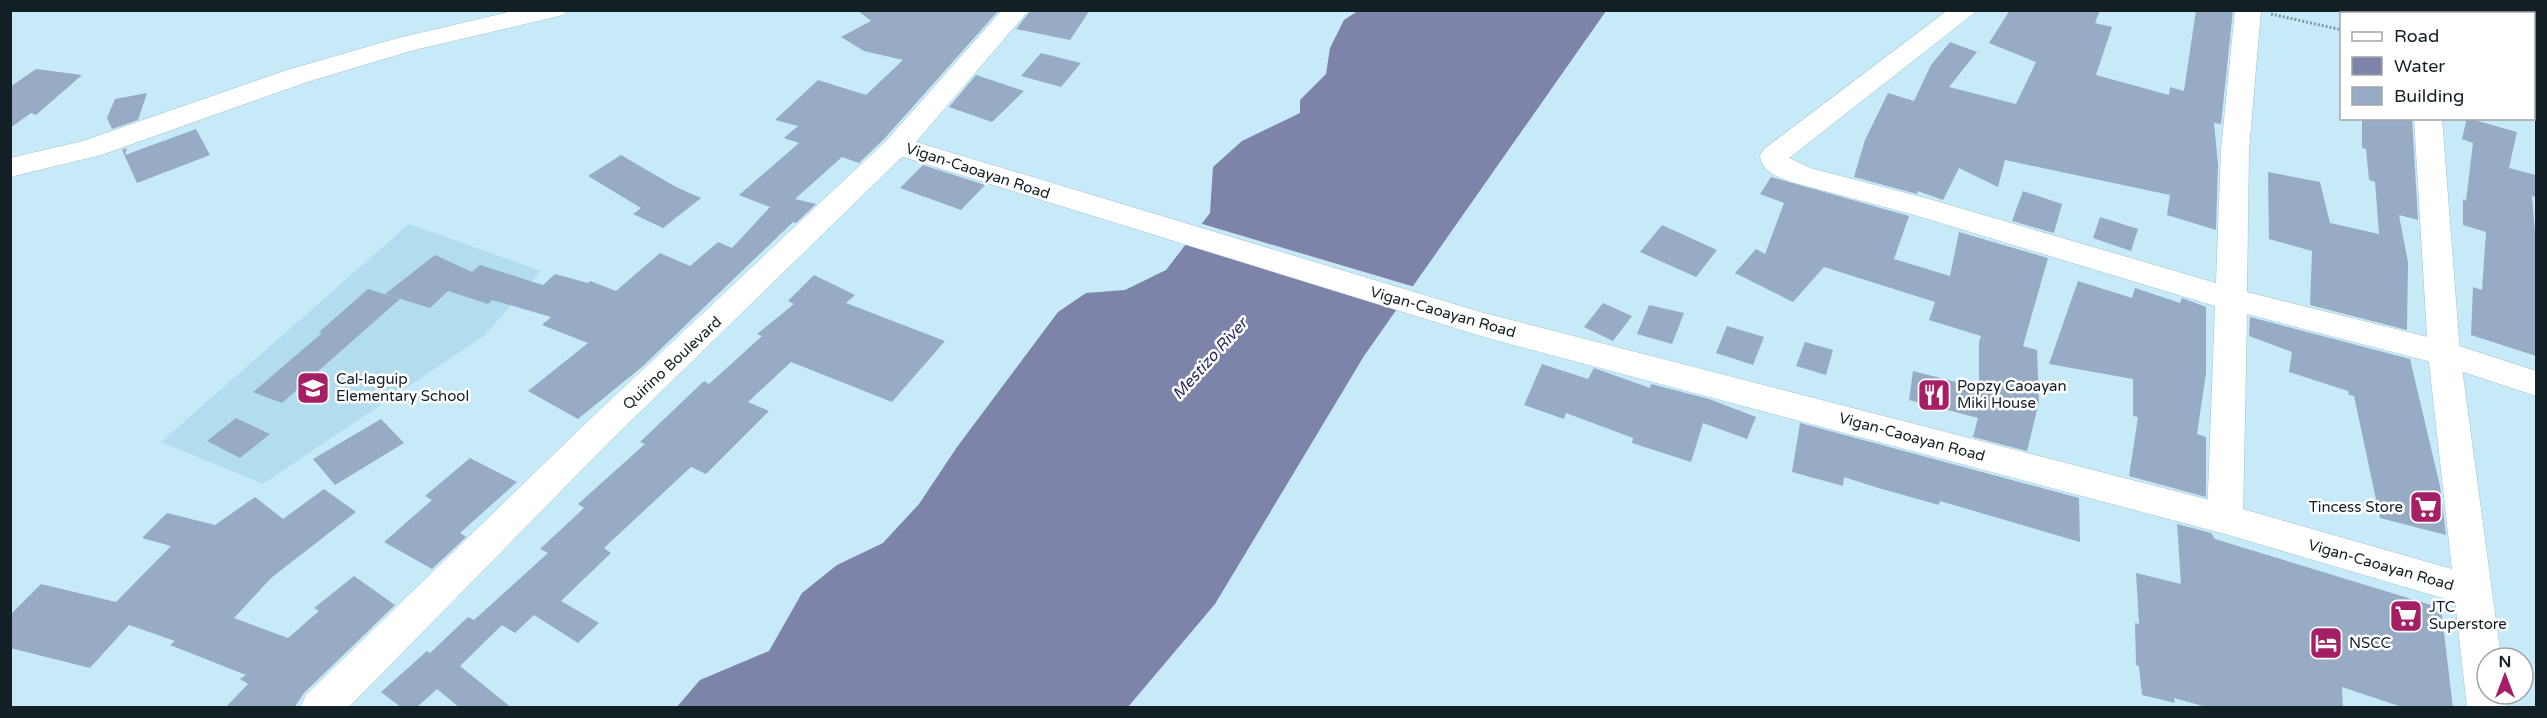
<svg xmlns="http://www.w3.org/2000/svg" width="2547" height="718" viewBox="0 0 2547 718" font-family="'Varela Round',sans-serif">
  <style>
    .built { fill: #b2ddee }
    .water { fill: #7d83a9 }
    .pier { fill: #c7eaf9 }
    .building { fill: #97acc4 }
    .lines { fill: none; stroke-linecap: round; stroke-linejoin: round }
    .minor-casing { stroke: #a1c3d1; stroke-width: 1 }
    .major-casing { stroke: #a1c3d1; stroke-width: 1 }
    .path { stroke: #7f99a4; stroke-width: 3; stroke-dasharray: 2 2; stroke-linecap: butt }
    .minor { fill: #fff; fill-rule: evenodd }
    .major { fill: #fff; fill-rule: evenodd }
    .labels { text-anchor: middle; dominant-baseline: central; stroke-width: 5; stroke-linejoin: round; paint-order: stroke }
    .street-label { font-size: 15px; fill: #121f24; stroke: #fff }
    .poi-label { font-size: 15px; fill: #121f24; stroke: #fff; text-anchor: start }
    .water-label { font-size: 16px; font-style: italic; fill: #282c5d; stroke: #fff }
  </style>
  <rect width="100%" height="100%" fill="#c7eaf9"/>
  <!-- built -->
  <polygon class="built" points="409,224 541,271 485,335 263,484 161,442"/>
  <!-- water -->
  <polygon class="water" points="1359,10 1606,11 1364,356 1215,604 1128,707 676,708 700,680 769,651 802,593 837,565 883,543 919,504 957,447 1058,312 1086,293 1125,290 1166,270 1210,213 1213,167 1242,141 1300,113 1300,100 1326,74 1330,48 1344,20"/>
  <!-- pier -->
  <polygon class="pier" points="1199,223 1415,287 1400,310 1183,244"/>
  <!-- building -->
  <g class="building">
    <polygon points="857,10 999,10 885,138 859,163 842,157 795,199 816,204 796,223 793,222 643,366 578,419 528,391 588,343 542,325 551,317 492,300 488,304 448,291 430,308 385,294 435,255 472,272 480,265 543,285 555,274 588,283 590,281 616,291 660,253 690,266 718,242 732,248 770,207 739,195 799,143 784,138 798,126 775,120 818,80 866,95 903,60 864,51 841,37 871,21"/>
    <polygon points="1031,10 1090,10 1070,40 1016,29"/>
    <polygon points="2010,10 2100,10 2095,23 2112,27 2096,75 2169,95 2170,87 2184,91 2196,10 2233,10 2221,124 2214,123 2218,164 2216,230 2167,215 2170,195 2005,160 1998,187 1959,168 1943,200 1918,191 1917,194 1854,177 1865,140 1888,93 1914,101 1931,65 1950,42 1977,52 1949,87 2016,104 2036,62 1989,43"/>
    <polygon points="1041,53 1081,63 1061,87 1021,76"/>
    <polygon points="36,69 82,75 36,115 31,113 10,128 10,87"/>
    <polygon points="976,75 1024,91 992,122 949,107"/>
    <polygon points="147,93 138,120 112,129 107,118 115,99"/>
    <polygon points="2362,118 2412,118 2418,220 2399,215 2408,262 2407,330 2310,305 2312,251 2269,239 2268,172 2320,182 2330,223 2379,234 2375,182 2369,180 2366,149 2362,148"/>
    <polygon points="2467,118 2517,132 2509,168 2536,175 2536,197 2532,196 2536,245 2536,356 2471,335 2473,287 2482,290 2486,232 2463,225 2463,199 2466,201 2473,143 2462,139"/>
    <polygon points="196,129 210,155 137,183 122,150 127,148 125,155"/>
    <polygon points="621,155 676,187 701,198 663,228 633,214 641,208 588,176"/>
    <polygon points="923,165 985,185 961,210 900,188"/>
    <polygon points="1771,177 1909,216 1894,259 1950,276 1959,232 2048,258 2023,346 2037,350 2039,402 2027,451 1973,437 1978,418 1909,400 1913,371 1979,388 1979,342 1981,336 1929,320 1935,302 1824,267 1793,302 1735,273 1756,249 1765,254 1784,203 1760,194"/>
    <polygon points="2023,191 2062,204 2054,233 2012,221"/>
    <polygon points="2100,217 2138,229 2131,251 2093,238"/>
    <polygon points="1662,225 1717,250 1696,277 1640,252"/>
    <polygon points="814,275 855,295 846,303 945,341 892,402 791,362 748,402 769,411 706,474 691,467 604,548 611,553 561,601 599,623 578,643 534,615 515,633 502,625 460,666 512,708 460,708 437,689 416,708 402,708 381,692 427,651 430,653 468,617 474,620 548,553 540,549 584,508 578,504 645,444 640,442 704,381 709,384 762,336 757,334 794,304 788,301"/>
    <polygon points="2078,281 2132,298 2135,288 2180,303 2182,298 2206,307 2206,373 2197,434 2206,437 2206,497 2129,476 2138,417 2133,416 2133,379 2049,364"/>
    <polygon points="368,289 400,299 282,403 253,392 322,333 319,332"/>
    <polygon points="1603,303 1632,316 1613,341 1584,327"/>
    <polygon points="1649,305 1684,313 1672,344 1637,334"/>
    <polygon points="2250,317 2410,359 2440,486 2446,535 2380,518 2354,396 2349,395 2348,391 2289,372 2292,352 2249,336"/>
    <polygon points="1727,326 1764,337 1753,365 1716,353"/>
    <polygon points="1805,342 1833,350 1826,375 1796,366"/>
    <polygon points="1542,364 1588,379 1594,368 1650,388 1651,384 1709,399 1756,417 1747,439 1703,423 1691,462 1632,443 1633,438 1566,413 1564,419 1524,405"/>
    <polygon points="236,418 270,434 240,458 207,441"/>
    <polygon points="381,419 404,443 335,485 313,459"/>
    <polygon points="1800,423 2079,498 2080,542 1940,501 1939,505 1875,487 1844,477 1843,486 1792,472"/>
    <polygon points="470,458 517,482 460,533 466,537 432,569 384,542 432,500 425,496"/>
    <polygon points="324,489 356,512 271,578 234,618 288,638 319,611 314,608 354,576 395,605 304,693 294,708 225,708 248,684 240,679 246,675 170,645 175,641 129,625 90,668 10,648 10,615 41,584 116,602 171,546 142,538 167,513 215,525 255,497 283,519"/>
    <polygon points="2177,524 2211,533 2215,539 2441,608 2453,708 2405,708 2342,687 2343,708 2210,708 2174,698 2175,703 2142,695 2139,666 2136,665 2135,623 2139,624 2136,573 2181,584"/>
  </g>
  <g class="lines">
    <!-- minor casing -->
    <g class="minor-casing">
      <g id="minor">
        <polygon points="518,10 567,10 563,15 414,50 307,82 101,155 10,177 10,158 83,141 287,70 398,38"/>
        <path d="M1948,10H1978L1789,158L1810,168L1929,199L2216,283L2221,150L2235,10H2261L2249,150L2247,292L2444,341L2536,371V396L2439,364L2247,314L2243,519L2238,530L2225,534L2212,530L2207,519L2215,306L1911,214L1791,182C1777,176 1762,172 1760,156L1764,149Z"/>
        <polygon points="897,137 907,140 911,146 907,152 610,441 348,708 300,708 306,695 586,423 887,140"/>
        <polygon points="2473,575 2486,580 2492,591 2501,658 2487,658 2487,694 2505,694 2507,708 2467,708 2454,591 2460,580"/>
      </g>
    </g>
    <!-- major casing -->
    <g class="major-casing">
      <g id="major">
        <polygon points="1002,10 1029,10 916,142 1484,313 2225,504 2452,569 2428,353 2414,118 2442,118 2460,353 2492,591 2486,602 2473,607 2225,534 1484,337 887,152 883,146 887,140"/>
        <polygon points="2418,10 2444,10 2443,14 2417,14"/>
      </g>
    </g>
    <!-- path -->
    <polyline class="path" points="2271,14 2342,30"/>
    <!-- minor -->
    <use href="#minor" class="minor"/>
    <!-- major -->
    <use href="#major" class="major"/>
  </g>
  <!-- icons -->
  <defs>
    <g id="school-square" transform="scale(1.725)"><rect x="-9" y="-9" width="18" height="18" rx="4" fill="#a61e65" stroke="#fff"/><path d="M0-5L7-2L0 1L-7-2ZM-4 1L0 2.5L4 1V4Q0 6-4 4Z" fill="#fff"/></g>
    <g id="restaurant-square" transform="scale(1.725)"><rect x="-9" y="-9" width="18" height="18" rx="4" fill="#a61e65" stroke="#fff"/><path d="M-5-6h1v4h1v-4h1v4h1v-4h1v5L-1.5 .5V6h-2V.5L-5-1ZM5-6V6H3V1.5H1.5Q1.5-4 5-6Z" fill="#fff"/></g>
    <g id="supermarket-square" transform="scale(1.725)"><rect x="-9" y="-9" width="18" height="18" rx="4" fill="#a61e65" stroke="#fff"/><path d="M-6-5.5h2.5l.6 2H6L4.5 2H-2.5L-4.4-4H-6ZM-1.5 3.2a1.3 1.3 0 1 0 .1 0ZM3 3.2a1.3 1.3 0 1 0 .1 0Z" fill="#fff"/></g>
    <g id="hotel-square" transform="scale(1.725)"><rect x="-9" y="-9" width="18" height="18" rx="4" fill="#a61e65" stroke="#fff"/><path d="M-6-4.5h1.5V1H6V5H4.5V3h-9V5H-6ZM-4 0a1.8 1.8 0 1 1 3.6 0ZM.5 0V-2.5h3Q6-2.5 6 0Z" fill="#fff"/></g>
  </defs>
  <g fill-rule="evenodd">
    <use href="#school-square" x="313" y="388"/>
    <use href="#restaurant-square" x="1934" y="395"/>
    <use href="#supermarket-square" x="2426" y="507"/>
    <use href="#supermarket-square" x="2406" y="616"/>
    <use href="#hotel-square" x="2326" y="643"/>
  </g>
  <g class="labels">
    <!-- street labels -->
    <g class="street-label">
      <text transform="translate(978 171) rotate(18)">Vigan-Caoayan Road</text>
      <text transform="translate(1443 312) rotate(16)">Vigan-Caoayan Road</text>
      <text transform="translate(672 363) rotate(-43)">Quirino Boulevard</text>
      <text transform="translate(1912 437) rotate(15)">Vigan-Caoayan Road</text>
      <text transform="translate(2381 565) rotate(16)">Vigan-Caoayan Road</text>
    </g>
    <!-- poi labels -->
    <g class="poi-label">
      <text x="336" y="379">Cal-laguip<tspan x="336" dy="17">Elementary School</tspan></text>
      <text x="1957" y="386">Popzy Caoayan<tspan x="1957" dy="17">Miki House</tspan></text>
      <text x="2403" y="507" text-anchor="end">Tincess Store</text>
      <text x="2429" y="607">JTC<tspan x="2429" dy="17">Superstore</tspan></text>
      <text x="2349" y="643">NSCC</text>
    </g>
    <!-- water labels -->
    <g class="water-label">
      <text transform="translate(1210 359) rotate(-48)">Mestizo River</text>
    </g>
  </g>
  <!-- border -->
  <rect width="2547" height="718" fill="none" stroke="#121f24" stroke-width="24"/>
  <!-- legend -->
  <rect x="2340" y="12" width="195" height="108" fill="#ffffff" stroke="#a0a5a7" stroke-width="1.5"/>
  <rect x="2352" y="32" width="30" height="9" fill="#ffffff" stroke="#a0a5a7" stroke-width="1.5"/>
  <text x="2394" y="42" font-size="18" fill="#121f24">Road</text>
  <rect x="2352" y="57" width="30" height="18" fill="#7d83a9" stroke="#a0a5a7" stroke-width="1.5"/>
  <text x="2394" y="72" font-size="18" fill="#121f24">Water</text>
  <rect x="2352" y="87" width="30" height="18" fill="#97acc4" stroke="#a0a5a7" stroke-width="1.5"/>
  <text x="2394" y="102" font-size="18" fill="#121f24">Building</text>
  <!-- north arrow -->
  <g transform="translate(2505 676)"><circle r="28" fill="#ffffff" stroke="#a0a5a7" stroke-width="1.5"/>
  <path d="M0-4.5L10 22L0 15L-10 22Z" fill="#a61e65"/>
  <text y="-9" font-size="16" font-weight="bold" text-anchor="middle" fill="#121f24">N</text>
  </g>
</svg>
